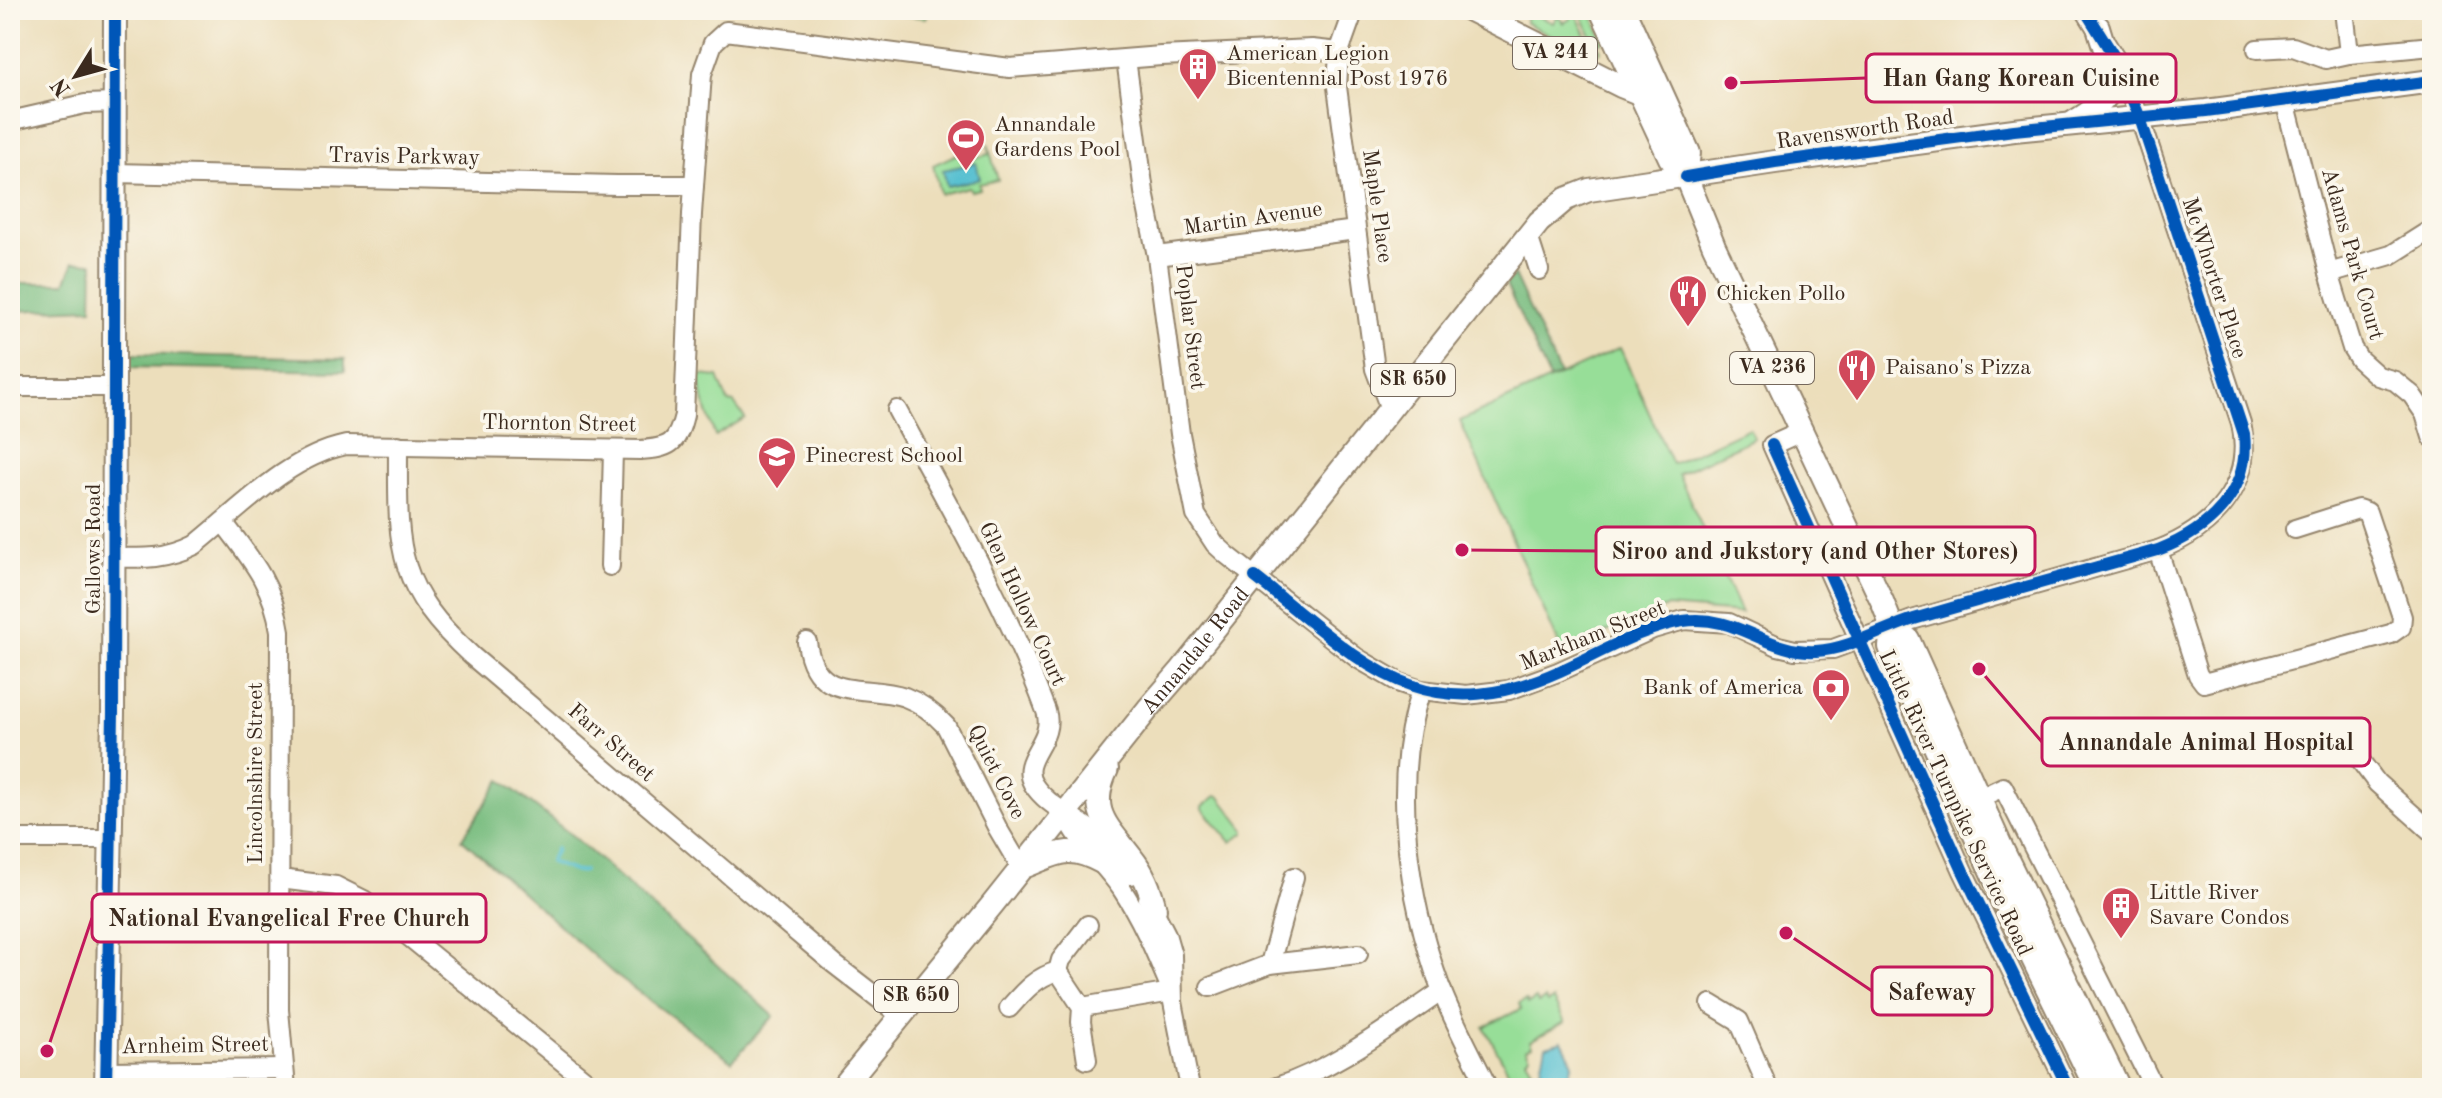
<svg xmlns="http://www.w3.org/2000/svg" width="2442" height="1098" viewBox="0 0 2442 1098" font-family="'Old Standard TT',serif">
  <style>
    .green { fill: #97de98; stroke: #69845b; stroke-width: 2 }
    .forest { fill: #79bd80; stroke: #5a744f; stroke-width: 2 }
    .water { fill: #54bfd0; stroke: #487477; stroke-width: 2 }
    .lines { fill: none; stroke-linecap: round; stroke-linejoin: round }
    .stream { stroke: #54bfd0; stroke-width: 4 }
    .minor-casing { stroke: #94846c; stroke-width: 22 }
    .major-casing { stroke: #94846c; stroke-width: 26 }
    .minor { stroke: #fff; stroke-width: 18 }
    .major { stroke: #fff; stroke-width: 22 }
    .cycleway-casing { stroke: #fbf7ec; stroke-width: 17 }
    .cycleway { stroke: #0057b8; stroke-width: 12 }
    .labels { text-anchor: middle; dominant-baseline: central; stroke-width: 7; stroke-linejoin: round; paint-order: stroke }
    .shield { fill: #fbf7ec; stroke: #75685c; stroke-width: 2 }
    .shield-label { font-size: 20px; font-weight: bold; fill: #3b2a1e }
    .poi-label { font-size: 22px; fill: #3b2a1e; stroke: #fbf7ec; text-anchor: start }
    .street-label { font-size: 22px; fill: #3b2a1e; stroke: #fbf7ec }
    .leader { fill: none; stroke: #c2185b; stroke-width: 3 }
    .callout-dot { fill: #c2185b; stroke: #fbf7ec; stroke-width: 3 }
    .callout { fill: #fbf7ec; stroke: #c2185b; stroke-width: 3 }
    .callout-label { font-size: 24px; text-anchor: middle; font-weight: bold; fill: #3b2a1e }
  </style>
  <rect width="100%" height="100%" fill="#fbf7ec"/>
  <filter id="ink" filterUnits="userSpaceOnUse"><feTurbulence type="fractalNoise" baseFrequency=".0125" numOctaves="2"/><feDisplacementMap in="SourceGraphic" scale="16" xChannelSelector="R" yChannelSelector="G"/><feConvolveMatrix kernelMatrix="1 2 1 2 8 2 1 2 1" color-interpolation-filters="sRGB"/></filter>
  <filter id="wash" filterUnits="userSpaceOnUse"><feTurbulence type="fractalNoise" baseFrequency=".006" numOctaves="4" result="noise"/><feDisplacementMap in="SourceGraphic" scale="32" xChannelSelector="R" yChannelSelector="G"/><feGaussianBlur stdDeviation="1.8" result="paint"/><feColorMatrix in="noise" values="0 0 0 0 0 0 0 0 0 0 0 0 0 0 0 0 0 1.4 0 .05"/><feComposite in="paint" operator="in"/></filter>
  <g filter="url(#wash)">
    <rect width="100%" height="100%" fill="#ecdebb"/>
    <!-- green -->
    <g class="green">
      <polygon points="860,10 930,10 926,18"/>
      <polygon points="1526,10 1533,10 1532,13 1553,23 1558,15 1563,23 1571,19 1568,10 1574,10 1589,41 1600,48 1601,51 1596,55 1589,54 1526,23"/>
      <polygon points="1579,10 1590,10 1604,41 1601,43 1592,38"/>
      <polygon points="967,144 973,158 990,154 988,144 998,180 979,184 980,189 971,191 969,187 940,194 933,165 964,151 962,145"/>
      <polygon points="1620,348 1672,464 1749,428 1754,438 1678,474 1741,613 1666,607 1562,651 1460,421"/>
      <polygon points="699,375 718,377 728,402 734,403 745,418 715,436 703,400"/>
      <polygon points="1216,796 1219,796 1245,830 1245,833 1231,842 1203,809 1203,806"/>
      <polygon points="1536,999 1538,1003 1545,999 1547,1003 1553,1000 1565,1022 1530,1041 1532,1046 1526,1049 1530,1056 1526,1059 1532,1069 1513,1080 1484,1027 1521,1009 1519,1004 1526,1000 1528,1004"/>
    </g>
    <!-- forest -->
    <g class="forest">
      <polygon points="74,262 93,263 92,308 10,311 10,283 65,283"/>
      <polygon points="1514,275 1560,375 1550,380 1506,285"/>
      <polygon points="128,354 345,359 345,371 122,367"/>
      <polygon points="501,780 574,837 774,1016 732,1061 614,974 462,839"/>
    </g>
    <!-- water -->
    <g class="water">
      <polygon points="976,163 980,179 947,186 943,170"/>
      <polygon points="1562,1041 1573,1063 1564,1088 1521,1088 1540,1073 1546,1046"/>
    </g>
    <g class="lines">
      <!-- stream -->
      <polyline class="stream" points="556,849 550,862 576,872 584,871"/>
    </g>
  </g>
  <g filter="url(#ink)">
    <g class="lines">
      <!-- minor casing -->
      <g class="minor-casing">
        <g id="minor">
          <polyline points="1354,10 1339,52 1337,87 1375,369 1390,409"/>
          <polyline points="2344,10 2349,54 2432,46"/>
          <polyline points="2257,49 2293,47 2326,59 2349,54"/>
          <path d="M1126,59L1144,192L1157,256L1180,434L1196,515L1215,544L1227,555L1357,658L1400,683L1421,690L1466,695L1509,690L1558,672L1653,629L1684,620L1729,623L1778,646L1795,650L1833,649L1912,620L2158,550C2213,529 2255,485 2241,423L2140,118L2115,58L2085,10"/>
          <polyline points="2285,101 2329,273 2352,348 2359,359 2378,376 2395,381 2412,395 2425,414 2432,437"/>
          <polyline points="10,121 85,104 114,103"/>
          <polyline points="114,173 617,185 694,185"/>
          <polyline points="1528,236 1539,270"/>
          <polyline points="1157,256 1356,230"/>
          <polyline points="2329,273 2391,255 2432,229"/>
          <polyline points="10,387 114,387"/>
          <path d="M897,410C950,508 1007,606 1046,711C1056,741 1018,759 1033,784C1046,805 1072,815 1090,830C1106,843 1119,859 1131,875"/>
          <polyline points="1801,432 1772,445 1963,871 2068,1088"/>
          <path d="M398,445C398,546 393,584 472,656L834,964L900,1015"/>
          <path d="M223,522C251,559 273,584 280,631L279,1010L286,1088"/>
          <polyline points="2158,550 2198,675 2204,683 2391,634 2401,627 2402,617 2367,512 2358,509 2295,529"/>
          <path d="M113,557C144,559 167,559 195,545C240,509 288,457 346,445L640,450C669,448 677,445 684,415L692,214L702,74L713,43L726,31L1010,68L1161,56L1312,49L1339,52"/>
          <polyline points="610,566 613,450"/>
          <path d="M807,642C815,704 863,683 905,697C921,703 934,713 946,726L998,829L1021,868"/>
          <path d="M1421,690C1390,782 1408,899 1441,989C1454,1023 1472,1055 1488,1088"/>
          <polyline points="2348,744 2377,783 2432,832"/>
          <polyline points="1980,798 2003,787 2154,1088"/>
          <path d="M1066,814C1078,843 1103,862 1121,888C1141,918 1154,949 1168,982"/>
          <polyline points="10,839 112,839"/>
          <polyline points="280,879 336,886 364,900 595,1088"/>
          <polyline points="1148,899 1166,934 1172,955 1173,1002 1190,1088"/>
          <polyline points="1270,964 1294,877"/>
          <polyline points="1210,987 1270,964 1358,954"/>
          <polyline points="1711,1004 1739,1021 1768,1088"/>
          <polyline points="1082,1007 1172,992"/>
          <path d="M1009,1008C1024,991 1036,977 1058,971"/>
          <polyline points="1087,1060 1081,1022 1082,1007 1058,971 1061,960 1088,925"/>
          <polyline points="106,1071 284,1069"/>
          <path d="M1274,1088C1336,1068 1389,1027 1442,991"/>
        </g>
      </g>
      <!-- major casing -->
      <g class="major-casing">
        <g id="major">
          <polyline points="1470,10 1621,86 1641,94"/>
          <polyline points="1601,10 1670,158 1686,177 1714,246 1882,601 1892,627 1890,647 2006,904 2096,1088"/>
          <polyline points="1624,10 1689,153 1686,177"/>
          <path d="M2074,122C2127,91 2113,78 2098,27"/>
          <polyline points="1892,627 1908,639 2004,853 2119,1088"/>
          <path d="M1107,769C1087,811 1107,825 1132,858C1144,873 1151,891 1155,909"/>
          <path d="M1026,866C1058,853 1069,844 1101,862"/>
          <polyline points="106,1088 113,713 115,10"/>
          <path id="s1" d="M842,1088L992,905L1148,709L1180,672L1539,222L1566,199L1589,190L1775,162L2014,130L2206,111L2432,81"/>
        </g>
      </g>
      <!-- minor -->
      <use href="#minor" class="minor"/>
      <!-- major -->
      <use href="#major" class="major"/>
      <!-- cycleway casing -->
      <g class="cycleway-casing">
        <g id="cycleway">
          <polyline points="1686,177 1775,162 2014,130 2206,111 2432,81"/>
          <polyline points="1772,445 1963,871 2068,1088"/>
          <path d="M1255,577C1360,659 1419,734 1560,671C1596,655 1646,626 1683,621C1737,613 1767,654 1816,651C1850,649 1882,629 1914,619C1995,595 2077,573 2158,550C2208,531 2251,492 2244,434L2140,118L2115,58L2085,10"/>
          <polyline points="106,1088 113,713 115,10"/>
        </g>
      </g>
      <!-- cycleway -->
      <use href="#cycleway" class="cycleway"/>
    </g>
  </g>
  <!-- icons -->
  <defs>
    <g id="building-pin" transform="scale(2)"><path d="M0 17L-7.5 6A9.5 9.5 0 1 1 7.5 6Z" fill="#d1495b" stroke="#fbf7ec"/><path d="M-4-6H4V6H1V3H-1V6H-4ZM-2.5-4.3h1.7v1.8h-1.7ZM.8-4.3h1.7v1.8H.8ZM-2.5-1h1.7V.8h-1.7ZM.8-1h1.7V.8H.8Z" fill="#fff"/></g>
    <g id="stadium-pin" transform="scale(2)"><path d="M0 17L-7.5 6A9.5 9.5 0 1 1 7.5 6Z" fill="#d1495b" stroke="#fbf7ec"/><path d="M0-5a6.5 5 0 1 0 0 10a6.5 5 0 1 0 0-10ZM-3.5-1.8h7v3.6h-7Z" fill="#fff"/></g>
    <g id="restaurant-pin" transform="scale(2)"><path d="M0 17L-7.5 6A9.5 9.5 0 1 1 7.5 6Z" fill="#d1495b" stroke="#fbf7ec"/><path d="M-5-6h1v4h1v-4h1v4h1v-4h1v5L-1.5 .5V6h-2V.5L-5-1ZM5-6V6H3V1.5H1.5Q1.5-4 5-6Z" fill="#fff"/></g>
    <g id="school-pin" transform="scale(2)"><path d="M0 17L-7.5 6A9.5 9.5 0 1 1 7.5 6Z" fill="#d1495b" stroke="#fbf7ec"/><path d="M0-5L7-2L0 1L-7-2ZM-4 1L0 2.5L4 1V4Q0 6-4 4Z" fill="#fff"/></g>
    <g id="bank-pin" transform="scale(2)"><path d="M0 17L-7.5 6A9.5 9.5 0 1 1 7.5 6Z" fill="#d1495b" stroke="#fbf7ec"/><path d="M-6-4H6V4H-6ZM0-2.3a2.3 2.3 0 1 0 0 4.6a2.3 2.3 0 1 0 0-4.6Z" fill="#fff"/></g>
  </defs>
  <g fill-rule="evenodd">
    <use href="#building-pin" x="1198" y="67"/>
    <use href="#stadium-pin" x="966" y="138"/>
    <use href="#restaurant-pin" x="1688" y="294"/>
    <use href="#restaurant-pin" x="1857" y="368"/>
    <use href="#school-pin" x="777" y="456"/>
    <use href="#bank-pin" x="1831" y="688"/>
    <use href="#building-pin" x="2121" y="906"/>
  </g>
  <g class="labels">
    <!-- shield labels -->
    <g class="shield">
      <rect x="1513" y="37" width="84" height="32" rx="6"/>
      <rect x="1730" y="352" width="84" height="32" rx="6"/>
      <rect x="1371" y="364" width="84" height="32" rx="6"/>
      <rect x="874" y="980" width="84" height="32" rx="6"/>
    </g>
    <g class="shield-label">
      <text x="1555" y="53">VA 244</text>
      <text x="1772" y="368">VA 236</text>
      <text x="1413" y="380">SR 650</text>
      <text x="916" y="996">SR 650</text>
    </g>
    <!-- poi labels -->
    <g class="poi-label">
      <text x="1226" y="54">American Legion<tspan x="1226" dy="25">Bicentennial Post 1976</tspan></text>
      <text x="994" y="125">Annandale<tspan x="994" dy="25">Gardens Pool</tspan></text>
      <text x="1716" y="294">Chicken Pollo</text>
      <text x="1885" y="368">Paisano's Pizza</text>
      <text x="805" y="456">Pinecrest School</text>
      <text x="1803" y="688" text-anchor="end">Bank of America</text>
      <text x="2149" y="893">Little River<tspan x="2149" dy="25">Savare Condos</tspan></text>
    </g>
    <!-- street labels -->
    <g class="street-label">
      <text transform="translate(1865 130) rotate(-8)">Ravensworth Road</text>
      <text transform="translate(404 157) rotate(1)">Travis Parkway</text>
      <text transform="translate(1377 206) rotate(82)">Maple Place</text>
      <text transform="translate(1253 219) rotate(-8)">Martin Avenue</text>
      <text transform="translate(2352 254) rotate(74)">Adams Park Court</text>
      <text transform="translate(2214 278) rotate(72)">McWhorter Place</text>
      <text transform="translate(1190 327) rotate(83)">Poplar Street</text>
      <text transform="translate(559 424) rotate(1)">Thornton Street</text>
      <text transform="translate(94 549) rotate(-90)">Gallows Road</text>
      <text transform="translate(1022 604) rotate(65)">Glen Hollow Court</text>
      <text transform="translate(1593 636) rotate(-22)">Markham Street</text>
      <text stroke="none"><textPath href="#s1" startOffset="562">Annandale Road</textPath></text>
      <text transform="translate(611 743) rotate(41)">Farr Street</text>
      <text transform="translate(996 772) rotate(63)">Quiet Cove</text>
      <text transform="translate(256 773) rotate(-90)">Lincolnshire Street</text>
      <text transform="translate(1955 803) rotate(65)">Little River Turnpike Service Road</text>
      <text transform="translate(195 1046) rotate(-1)">Arnheim Street</text>
    </g>
  </g>
  <!-- callouts -->
  <path class="leader" d="M1731 83L1866 78M1462 550L1596 551M1979 669L2042 742M47 1051L92 918M1786 933L1872 991"/>
  <g class="callout-dot">
    <circle cx="1731" cy="83" r="8"/>
    <circle cx="1462" cy="550" r="8"/>
    <circle cx="1979" cy="669" r="8"/>
    <circle cx="47" cy="1051" r="8"/>
    <circle cx="1786" cy="933" r="8"/>
  </g>
  <g class="callout">
    <rect x="1866" y="54" width="310" height="48" rx="8"/>
    <rect x="1596" y="527" width="439" height="48" rx="8"/>
    <rect x="2042" y="718" width="328" height="48" rx="8"/>
    <rect x="92" y="894" width="394" height="48" rx="8"/>
    <rect x="1872" y="967" width="120" height="48" rx="8"/>
  </g>
  <g class="callout-label">
    <text x="2021" y="86">Han Gang Korean Cuisine</text>
    <text x="1815" y="559">Siroo and Jukstory (and Other Stores)</text>
    <text x="2206" y="750">Annandale Animal Hospital</text>
    <text x="289" y="926">National Evangelical Free Church</text>
    <text x="1932" y="1000">Safeway</text>
  </g>
  <!-- margin -->
  <rect width="2442" height="1098" fill="none" stroke="#fbf7ec" stroke-width="40"/>
  <!-- north arrow -->
  <g transform="translate(76 76) rotate(233)" stroke="#fbf7ec" stroke-width="6" paint-order="stroke">
  <path d="M0-6L14 30L0 20L-14 30Z" fill="#3b2a1e"/>
  <text y="-12" font-size="22" font-weight="bold" text-anchor="middle" fill="#3b2a1e">N</text>
  </g>
</svg>
